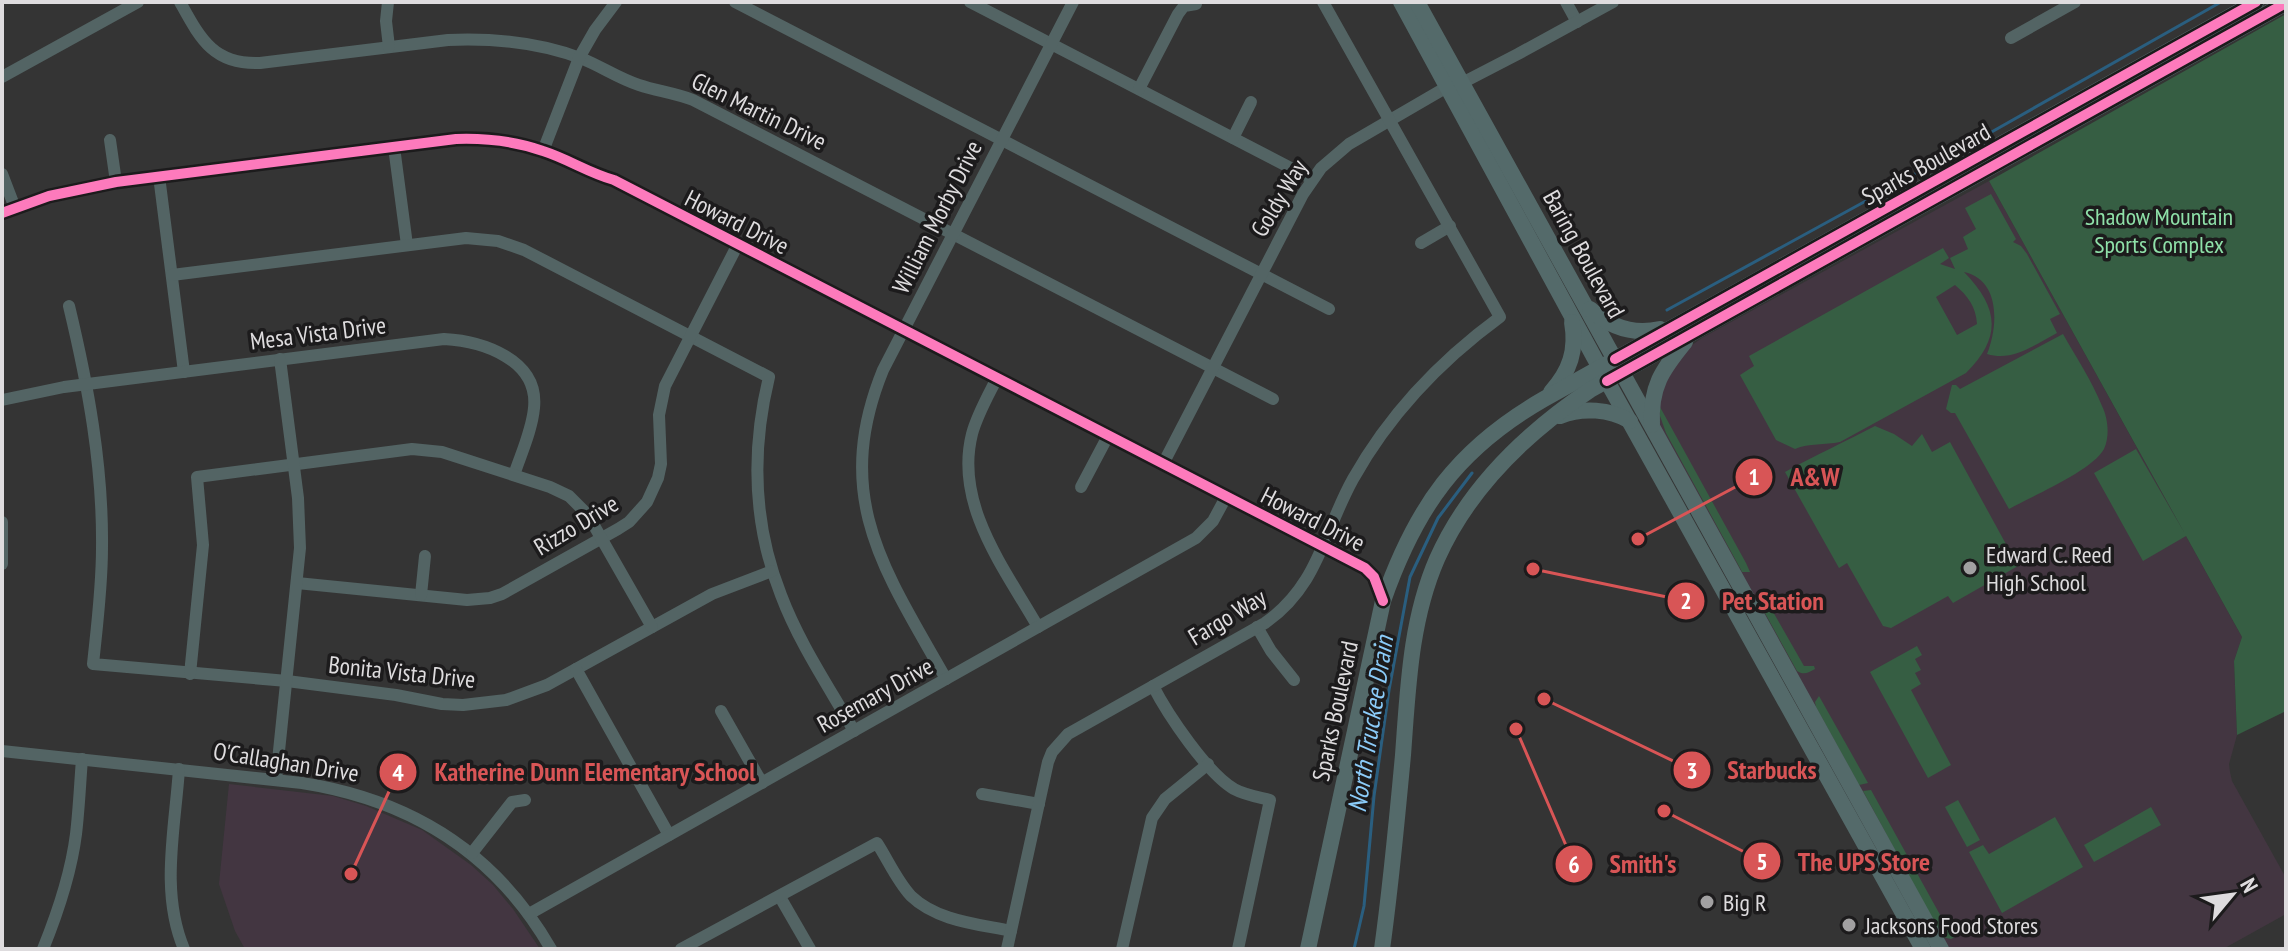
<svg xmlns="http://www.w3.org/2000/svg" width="2288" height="951" viewBox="0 0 2288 951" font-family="'PT Sans Narrow',sans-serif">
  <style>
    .education { fill: #433641 }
    .green { fill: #365e43; fill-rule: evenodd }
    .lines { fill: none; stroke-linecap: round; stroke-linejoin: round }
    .stream { stroke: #2a5e7f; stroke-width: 3 }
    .minor { stroke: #536464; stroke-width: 12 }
    .major { stroke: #546a6a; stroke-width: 16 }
    .cycleway-casing { stroke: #1c1b1c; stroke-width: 15 }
    .cycleway { stroke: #fd7abc; stroke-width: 10 }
    .poi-dot { fill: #a2a1a2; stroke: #1c1b1c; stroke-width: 3 }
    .labels { text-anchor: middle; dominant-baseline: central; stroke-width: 7; stroke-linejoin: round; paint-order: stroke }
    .street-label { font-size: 24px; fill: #dedcde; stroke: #1c1b1c }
    .park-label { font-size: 24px; fill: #8fe1a9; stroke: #1c1b1c }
    .poi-label { font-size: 24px; fill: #dedcde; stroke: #1c1b1c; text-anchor: start }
    .water-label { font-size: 26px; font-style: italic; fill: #8bcbf8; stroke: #1c1b1c }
    .leader { fill: none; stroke: #d85556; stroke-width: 3 }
    .callout-dot { fill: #d85556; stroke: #1c1b1c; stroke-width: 3 }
    .mark-label { font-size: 24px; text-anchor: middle; font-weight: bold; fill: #fff }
    .callout-label { font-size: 26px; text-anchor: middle; font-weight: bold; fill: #d85556; stroke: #1c1b1c; stroke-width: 7; stroke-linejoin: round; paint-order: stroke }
  </style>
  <rect width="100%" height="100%" fill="#343434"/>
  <!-- education -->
  <g class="education">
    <polygon points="1989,181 2242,637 2234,661 2237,735 2229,764 2230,772 2232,781 2286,878 2286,914 2223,949 1949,949 1658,425 1661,381 1685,350 1702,338"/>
    <polygon points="229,784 333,796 366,806 422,830 471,865 493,885 513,909 540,949 245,949 235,931 219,884"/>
  </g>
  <!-- green -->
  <g class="green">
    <polygon points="2286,14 2286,711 2237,735 2234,661 2242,637 2186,536 2143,561 2094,473 2136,449 2185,534 1989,181"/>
    <path d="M1991,194L2016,239L2013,242L2021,246L2027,254L2060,314L2050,319L2057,333C2034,345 2013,362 1987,354C1998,327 2001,280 1964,272C1998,307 2003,336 1966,373L1840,442C1825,445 1809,443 1795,449L1776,440L1740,375L1754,366L1749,356L1943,248L1949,258L1940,264L1955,269L1950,258L1968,249L1963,237L1976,229L1965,208ZM1955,285C1968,296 1976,307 1977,324L1957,335L1936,297Z"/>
    <path d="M2063,334C2076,357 2092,381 2102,406C2108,418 2110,436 2104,449C2092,471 2032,496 2009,509L1955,413H1951L1946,409L1952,385H1956L1960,389Z"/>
    <polygon points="1660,407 1746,563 1750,572 1742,572 1740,568 1666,433 1660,416"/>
    <path d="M1875,426L1894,434L1912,446L1922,434L1932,452L1950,442L2018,566L1953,603L1948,596L1891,628L1883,626L1847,563L1839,568L1785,472C1815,455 1845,442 1875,426Z"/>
    <path d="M1764,596L1804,666H1814L1815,669C1809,672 1804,676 1797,671L1761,606L1759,598Z"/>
    <polygon points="1917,646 1922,655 1915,659 1921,670 1915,673 1921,684 1911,690 1951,765 1928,778 1870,672"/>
    <polygon points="1819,696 1868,783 1859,785 1816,707 1815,702"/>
    <polygon points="1871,790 1949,931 1957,930 1959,935 1951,939 1942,937 1863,791"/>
    <polygon points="1958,800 1980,840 1967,847 1945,807"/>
    <polygon points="2151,807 2161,825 2094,862 2084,845"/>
    <polygon points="2055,817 2083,867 2002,913 1969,852 1983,845 1989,854"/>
  </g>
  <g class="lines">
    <!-- stream -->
    <g class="stream">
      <polyline points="1667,310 1988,134 2221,2"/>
      <polyline points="1354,949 1364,906 1374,796 1389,690 1410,577 1438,518 1472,473"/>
    </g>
    <!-- minor -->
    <g class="minor">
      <path d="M180,2C200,38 213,65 260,63L448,40C494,38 539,42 583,59C602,67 620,79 639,85C657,91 675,93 693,100L1273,399"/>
      <polyline points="388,2 386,21 389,47"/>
      <polyline points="735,2 1329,309"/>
      <polyline points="970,2 1312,179"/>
      <polyline points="1566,2 1577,22"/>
      <polyline points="2011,38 2075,2"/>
      <polyline points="2,77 138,2"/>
      <polyline points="1139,89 1178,14 1184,6 1196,4"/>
      <polyline points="1233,138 1251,102"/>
      <polyline points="110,140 116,182"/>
      <polyline points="394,147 407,245"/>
      <polyline points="543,151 579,58 595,30 616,2"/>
      <polyline points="2,174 15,208"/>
      <polyline points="159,176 184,372"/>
      <path d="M2,213L49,196L116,182L456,139C486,138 515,141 543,151C568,159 589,173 614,180L1365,568L1374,577L1383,601"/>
      <polyline points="1421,243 1450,226"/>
      <path d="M172,275L466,238L498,241L524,250L769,377C751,451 753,524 781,595C799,643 829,687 854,731"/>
      <path d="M69,306C88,385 103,466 102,548C102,587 97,626 93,664L287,681L396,695L442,704L463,705L506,700L547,685L712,594L772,571"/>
      <path d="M997,378C988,396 977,415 972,434C954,505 1005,569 1038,627"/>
      <path d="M2,400L64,387L444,339C483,341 539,360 534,408C532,430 521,454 514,475"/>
      <polyline points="1163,464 1303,194 1321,168 1349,144 1447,87 1462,83 1518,54 1613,2"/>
      <polyline points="1081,487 1108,436"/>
      <polyline points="2,522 2,564"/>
      <polyline points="297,583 467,600 490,598 502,594 618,529 629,522 647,502 658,478 661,464 659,415 665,386 738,244"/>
      <polyline points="421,595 425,556"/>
      <polyline points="1257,627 1271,651 1294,680"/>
      <polyline points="576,669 669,835"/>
      <polyline points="190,674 203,545 197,477 412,449 442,452 550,487 569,496 588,515 652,627"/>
      <path d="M946,679C885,571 831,498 883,370L1073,2"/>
      <path d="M1153,686C1168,715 1207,773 1234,789C1245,795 1258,797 1270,800L1238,949"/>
      <polyline points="721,711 762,783"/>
      <path d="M2,751L302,783C411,800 496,853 551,949"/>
      <path d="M179,769C175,829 160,892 184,949"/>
      <polyline points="276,780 300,548 298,498 280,359"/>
      <polyline points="982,794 1039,804"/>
      <polyline points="472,853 512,802 525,800"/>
      <polyline points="780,897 810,949"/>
      <polyline points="529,914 1196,538 1213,521 1226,497"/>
      <path d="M43,949C58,912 71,874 76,834C79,809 80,784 82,759"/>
      <path d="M681,949L877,843C888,860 897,881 911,896C937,921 978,924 1011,931"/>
      <path d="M1007,949L1048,762L1052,752L1068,734L1265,623C1319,585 1323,533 1353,479C1390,413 1440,361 1500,317L1323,2"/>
      <polyline points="1122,949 1152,818 1165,799 1208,764"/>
    </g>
    <!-- major -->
    <g class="major">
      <polyline points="1401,2 1607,381 1923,949"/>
      <polyline points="1417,2 1941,949"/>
      <path d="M1590,309C1610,327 1634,335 1660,329"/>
      <path d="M1551,392C1570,371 1577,350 1572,322"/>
      <path d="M1560,416C1582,407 1610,409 1630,421"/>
      <path d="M1652,425C1650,387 1662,370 1685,342"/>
      <path d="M1308,949L1383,601C1416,507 1457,449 1544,399L2256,2"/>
      <path d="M1382,949C1391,885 1397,820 1403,755C1408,689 1410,621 1437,559C1469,487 1526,433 1590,390L2286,3"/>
    </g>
    <!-- cycleway casing -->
    <g class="cycleway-casing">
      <g id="cycleway">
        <path d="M2,213L49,196L116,182L456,139C486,138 515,141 543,151C568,159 589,173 614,180L1365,568L1374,577L1383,601"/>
        <polyline points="1615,359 2256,2"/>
        <polyline points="1607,381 2286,3"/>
      </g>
    </g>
    <!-- cycleway -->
    <use href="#cycleway" class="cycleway"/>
  </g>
  <!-- markers -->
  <g class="poi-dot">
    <circle cx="1970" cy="568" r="8"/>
    <circle cx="1707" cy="902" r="8"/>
    <circle cx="1849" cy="925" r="8"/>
  </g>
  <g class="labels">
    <!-- street labels -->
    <g class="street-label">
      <text transform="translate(759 111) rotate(26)">Glen Martin Drive</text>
      <text transform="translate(1926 164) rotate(-29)">Sparks Boulevard</text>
      <text transform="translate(1279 198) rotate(-59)">Goldy Way</text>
      <text transform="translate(937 217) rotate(-63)">William Morby Drive</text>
      <text transform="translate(737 222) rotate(27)">Howard Drive</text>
      <text transform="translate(1584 254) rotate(61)">Baring Boulevard</text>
      <text transform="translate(318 333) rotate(-7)">Mesa Vista Drive</text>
      <text transform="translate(1313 519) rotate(27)">Howard Drive</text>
      <text transform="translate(576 525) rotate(-31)">Rizzo Drive</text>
      <text transform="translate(1227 617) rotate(-31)">Fargo Way</text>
      <text transform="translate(402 672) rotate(6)">Bonita Vista Drive</text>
      <text transform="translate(875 695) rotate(-29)">Rosemary Drive</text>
      <text transform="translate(1335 711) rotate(-78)">Sparks Boulevard</text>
      <text transform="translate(286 762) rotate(9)">O'Callaghan Drive</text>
    </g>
    <!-- park labels -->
    <g class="park-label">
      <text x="2159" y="216">Shadow Mountain<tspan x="2159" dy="28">Sports Complex</tspan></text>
    </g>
    <!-- poi labels -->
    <g class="poi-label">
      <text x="1986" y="554">Edward C. Reed<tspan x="1986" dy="28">High School</tspan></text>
      <text x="1723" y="902">Big R</text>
      <text x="1865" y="925">Jacksons Food Stores</text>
    </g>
    <!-- water labels -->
    <g class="water-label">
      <text transform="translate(1370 724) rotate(-81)">North Truckee Drain</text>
    </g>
  </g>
  <!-- callouts -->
  <path class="leader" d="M1638 539L1754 477M1533 569L1686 601M1544 699L1692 770M351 874L398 772M1664 811L1762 861M1516 729L1574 864"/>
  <g class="callout-dot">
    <circle cx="1638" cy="539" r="8"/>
    <circle cx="1533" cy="569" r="8"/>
    <circle cx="1544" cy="699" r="8"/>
    <circle cx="351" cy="874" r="8"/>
    <circle cx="1664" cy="811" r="8"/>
    <circle cx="1516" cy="729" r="8"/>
    <circle cx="1754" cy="477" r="20"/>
    <circle cx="1686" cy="601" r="20"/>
    <circle cx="1692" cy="770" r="20"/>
    <circle cx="398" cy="772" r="20"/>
    <circle cx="1762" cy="861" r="20"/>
    <circle cx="1574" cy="864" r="20"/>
  </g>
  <g class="mark-label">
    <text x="1754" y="485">1</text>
    <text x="1686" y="609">2</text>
    <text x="1692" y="779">3</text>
    <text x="398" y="781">4</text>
    <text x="1762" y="870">5</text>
    <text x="1574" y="873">6</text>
  </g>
  <g class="callout-label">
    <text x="1815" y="486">A&amp;W</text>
    <text x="1773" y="610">Pet Station</text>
    <text x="1772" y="779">Starbucks</text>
    <text x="595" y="781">Katherine Dunn Elementary School</text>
    <text x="1864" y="871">The UPS Store</text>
    <text x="1643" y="873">Smith's</text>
  </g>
  <!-- border -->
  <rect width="2288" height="951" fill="none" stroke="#dedcde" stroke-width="8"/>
  <!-- north arrow -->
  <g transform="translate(2232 895) rotate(61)" stroke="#1c1b1c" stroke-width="6" paint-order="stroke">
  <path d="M0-6L14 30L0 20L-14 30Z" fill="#dedcde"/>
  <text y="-12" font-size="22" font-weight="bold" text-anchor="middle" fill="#dedcde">N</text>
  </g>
</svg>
